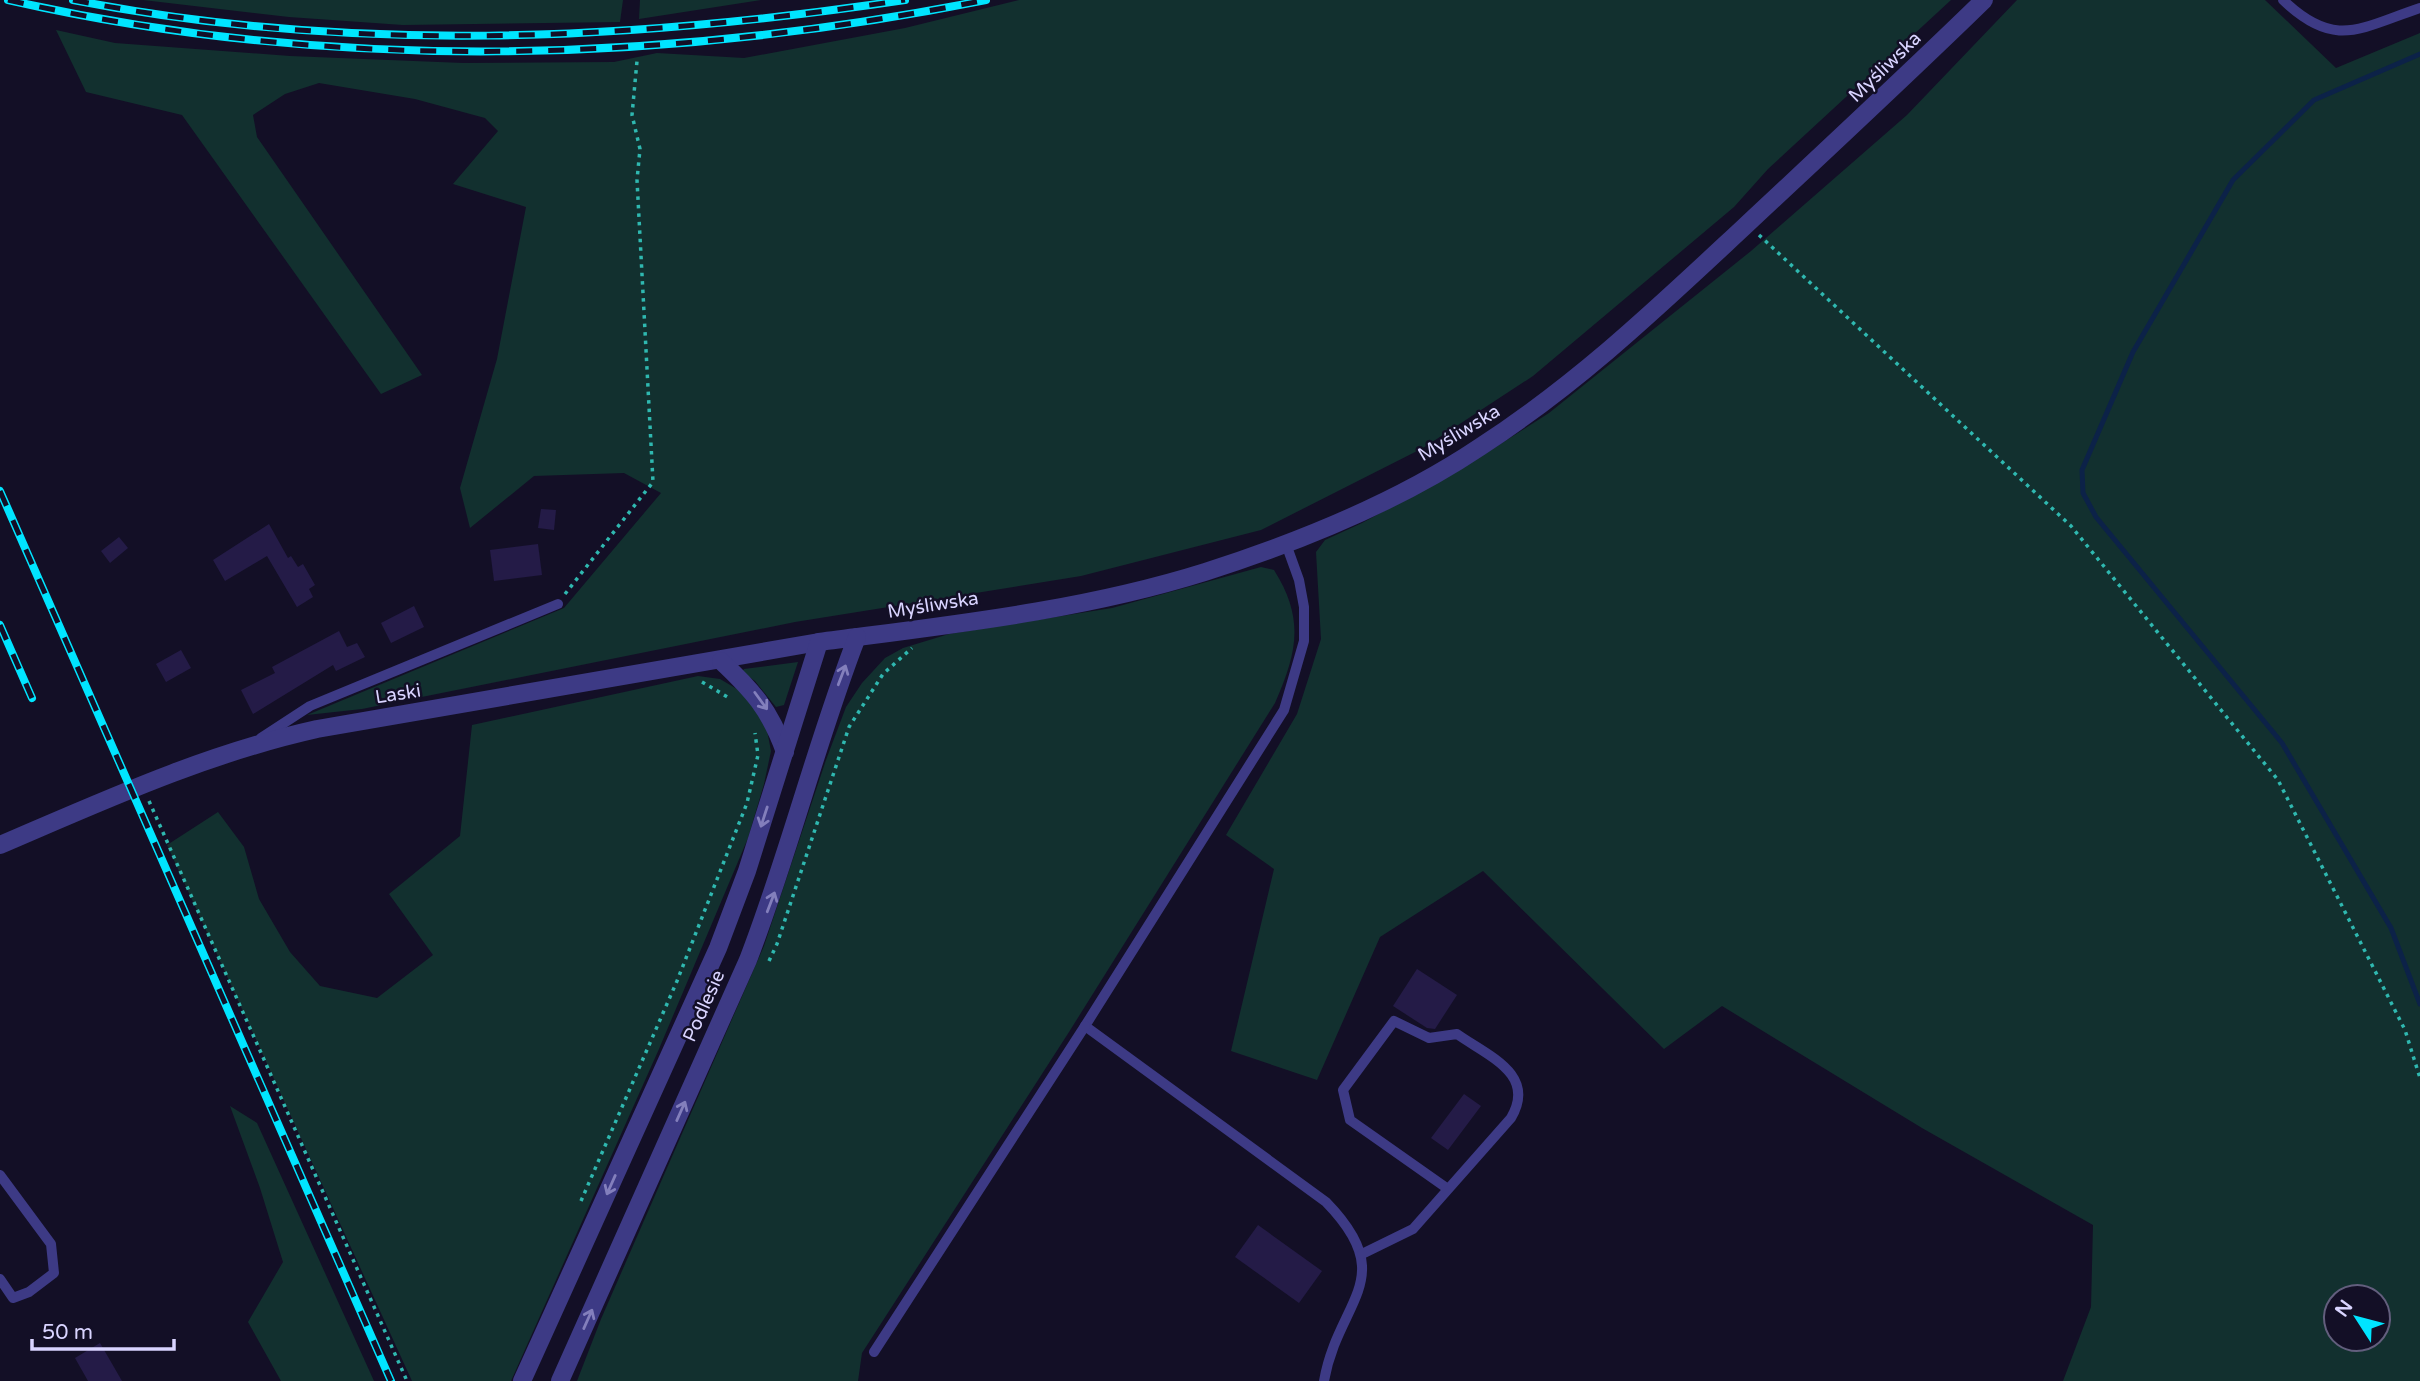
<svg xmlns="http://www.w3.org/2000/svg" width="2420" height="1381" viewBox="0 0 2420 1381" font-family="'Varela Round',sans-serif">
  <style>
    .green { fill: #12302f; fill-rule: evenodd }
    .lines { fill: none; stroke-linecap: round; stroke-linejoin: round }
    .stream { stroke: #0c2248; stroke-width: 5 }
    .building { fill: #241b47 }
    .path { stroke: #2fb8b0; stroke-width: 3.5; stroke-dasharray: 3.5 5; stroke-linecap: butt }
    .service { stroke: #3d3a85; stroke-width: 10 }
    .minor { stroke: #3d3a85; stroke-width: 18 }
    .tertiary { stroke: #3d3a85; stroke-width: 18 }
    .rail-casing { stroke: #00e5ff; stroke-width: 8 }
    .rail { stroke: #130f26; stroke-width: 5; stroke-dasharray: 16; stroke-linecap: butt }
    .oneway { stroke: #837fbc }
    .labels { text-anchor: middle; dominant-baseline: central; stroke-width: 5; stroke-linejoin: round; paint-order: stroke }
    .street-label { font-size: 19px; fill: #d9d4ff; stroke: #130f26 }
  </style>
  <rect width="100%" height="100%" fill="#130f26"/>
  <!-- green -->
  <g class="green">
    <polygon points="143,0 623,0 620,22 403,25 289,17"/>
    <polygon points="640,0 761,0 639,19"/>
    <polygon points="1019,0 1951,0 1768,169 1734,207 1533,376 1423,448 1261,530 1081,576 795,622 362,709 307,715 564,608 661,493 624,473 534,476 470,528 460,488 497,359 526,207 453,184 498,131 485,118 415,99 319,83 285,94 253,115 257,137 422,375 381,394 182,115 86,92 56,30 115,43 290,56 463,63 614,62 657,53 744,58 905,28"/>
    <path d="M2017,0H2265L2336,68L2420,33V1381H2063L2091,1307L2093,1225L1922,1128L1722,1006L1664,1049L1483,871L1380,937L1317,1080L1231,1051L1274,869L1226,835L1297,714L1321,639L1316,552L1325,540L1362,523L1461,469L1549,413L1751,251L1907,115ZM2336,1297H2378V1339H2336Z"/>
    <path d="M1261,567L1274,570C1305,619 1297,653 1275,703L1069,1032L862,1353L858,1381H577L601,1319L764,946L826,760L846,707L862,683L885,658L903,648L949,634L1112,608Z"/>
    <polygon points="798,662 784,705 776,707 755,681 742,672 744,669"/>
    <polygon points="698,676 720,679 742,692 766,725 771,751 764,784 748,838 659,1049 511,1381 412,1381 167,845 218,812 244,847 259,899 290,952 320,986 377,998 433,955 389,894 460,836 472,725"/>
    <polygon points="230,1106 257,1123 374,1381 281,1381 248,1322 283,1262 260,1188"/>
  </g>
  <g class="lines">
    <!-- stream -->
    <polyline class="stream" points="2420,54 2314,100 2233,180 2133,352 2082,470 2083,493 2096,517 2282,743 2391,928 2420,1004"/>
  </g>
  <!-- building -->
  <g class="building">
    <polygon points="541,509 556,510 554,530 538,528"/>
    <polygon points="269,524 288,558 291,556 298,567 303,564 315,585 309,589 313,597 297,607 267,556 225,581 213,560"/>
    <polygon points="119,537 128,548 110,563 101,551"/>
    <polygon points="538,544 542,575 494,581 490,550"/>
    <polygon points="414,606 424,627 391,643 381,623"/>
    <polygon points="339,631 347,647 357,643 365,657 336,671 333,665 253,714 241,690 275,673 272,667"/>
    <polygon points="181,650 191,668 166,682 156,664"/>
    <polygon points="1417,969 1457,995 1435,1029 1427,1028 1393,1006"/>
    <polygon points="1464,1094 1481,1106 1448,1150 1431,1138"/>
    <polygon points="1258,1225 1322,1271 1299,1303 1235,1257"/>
    <polygon points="100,1343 122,1381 88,1381 75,1358"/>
  </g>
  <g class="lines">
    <!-- path -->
    <g class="path">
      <polyline points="1759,235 2071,526 2278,780 2405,1030 2420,1078"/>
      <polyline points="565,594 653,482 637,180 640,149 632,115 637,61"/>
      <polyline points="702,682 731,699"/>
      <polyline points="149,801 407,1381"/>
      <polyline points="769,961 777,944 849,727 883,674 912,648"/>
      <polyline points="581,1201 677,981 747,803 758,755 755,733"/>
    </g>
    <!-- service -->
    <g class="service">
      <path d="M2283,0C2335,50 2360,28 2420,8"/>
      <path d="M1286,544L1299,580L1304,607V641L1284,710L1085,1026L1326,1202C1401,1279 1338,1300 1324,1381"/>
      <polyline points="261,738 310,706 558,604"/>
      <polyline points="0,1175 51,1244 54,1273 29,1292 13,1298 0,1279"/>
      <path d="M1362,1254L1413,1229L1511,1118C1537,1074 1488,1056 1457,1034L1429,1038L1394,1021L1343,1090L1350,1120L1448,1189"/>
      <polyline points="874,1352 1085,1026"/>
    </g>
    <!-- minor -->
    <path class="minor" d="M0,845C105,800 205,754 317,729L819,642"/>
    <!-- tertiary -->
    <g class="tertiary">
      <path d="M721,661C753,691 770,710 785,752"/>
      <path d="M522,1381L718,948L747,871L819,642C948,625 1081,611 1205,572C1299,542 1398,502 1480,447C1580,382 1657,308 1744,227C1824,152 1905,77 1984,0"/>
      <path d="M560,1381L748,960C789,854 816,743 857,637"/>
    </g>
    <!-- rail casing -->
    <g class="rail-casing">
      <g id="rail">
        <path d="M8,0C330,73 663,64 986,0"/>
        <path d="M73,0C350,54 628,41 905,0"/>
        <polyline points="0,491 391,1381"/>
        <polyline points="0,625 32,698"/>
      </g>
    </g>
    <!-- rail -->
    <use href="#rail" class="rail"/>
  </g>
  <!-- one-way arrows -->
  <defs><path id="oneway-shaft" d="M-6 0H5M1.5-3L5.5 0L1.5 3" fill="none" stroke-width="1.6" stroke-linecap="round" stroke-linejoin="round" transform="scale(1.75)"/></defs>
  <g class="oneway">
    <use href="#oneway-shaft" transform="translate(842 675) rotate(-69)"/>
    <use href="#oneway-shaft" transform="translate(761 701) rotate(54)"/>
    <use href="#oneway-shaft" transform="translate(764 817) rotate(108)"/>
    <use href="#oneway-shaft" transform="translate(771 902) rotate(-69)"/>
    <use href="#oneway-shaft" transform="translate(681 1111) rotate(-66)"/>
    <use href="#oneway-shaft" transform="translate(611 1185) rotate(114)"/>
    <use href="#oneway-shaft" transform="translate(588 1319) rotate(-66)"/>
  </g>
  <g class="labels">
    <!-- street labels -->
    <g class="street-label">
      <text transform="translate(1885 67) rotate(-44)">Myśliwska</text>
      <text transform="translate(1459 433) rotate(-31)">Myśliwska</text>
      <text transform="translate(933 605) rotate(-9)">Myśliwska</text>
      <text transform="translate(398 694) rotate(-9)">Laski</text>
      <text transform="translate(704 1006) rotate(-66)">Podlesie</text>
    </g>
  </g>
  <!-- north arrow -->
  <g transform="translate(2357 1318) rotate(306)"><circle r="33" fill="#130f26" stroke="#625e7d" stroke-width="2"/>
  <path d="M0-5L12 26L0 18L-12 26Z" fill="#00e5ff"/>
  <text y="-10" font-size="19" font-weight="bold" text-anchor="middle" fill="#d9d4ff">N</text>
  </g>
  <!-- scale -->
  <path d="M32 1339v10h142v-10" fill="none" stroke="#d9d4ff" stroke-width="3.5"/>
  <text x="42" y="1339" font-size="21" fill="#d9d4ff" stroke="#130f26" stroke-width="5" paint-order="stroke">50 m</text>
</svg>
